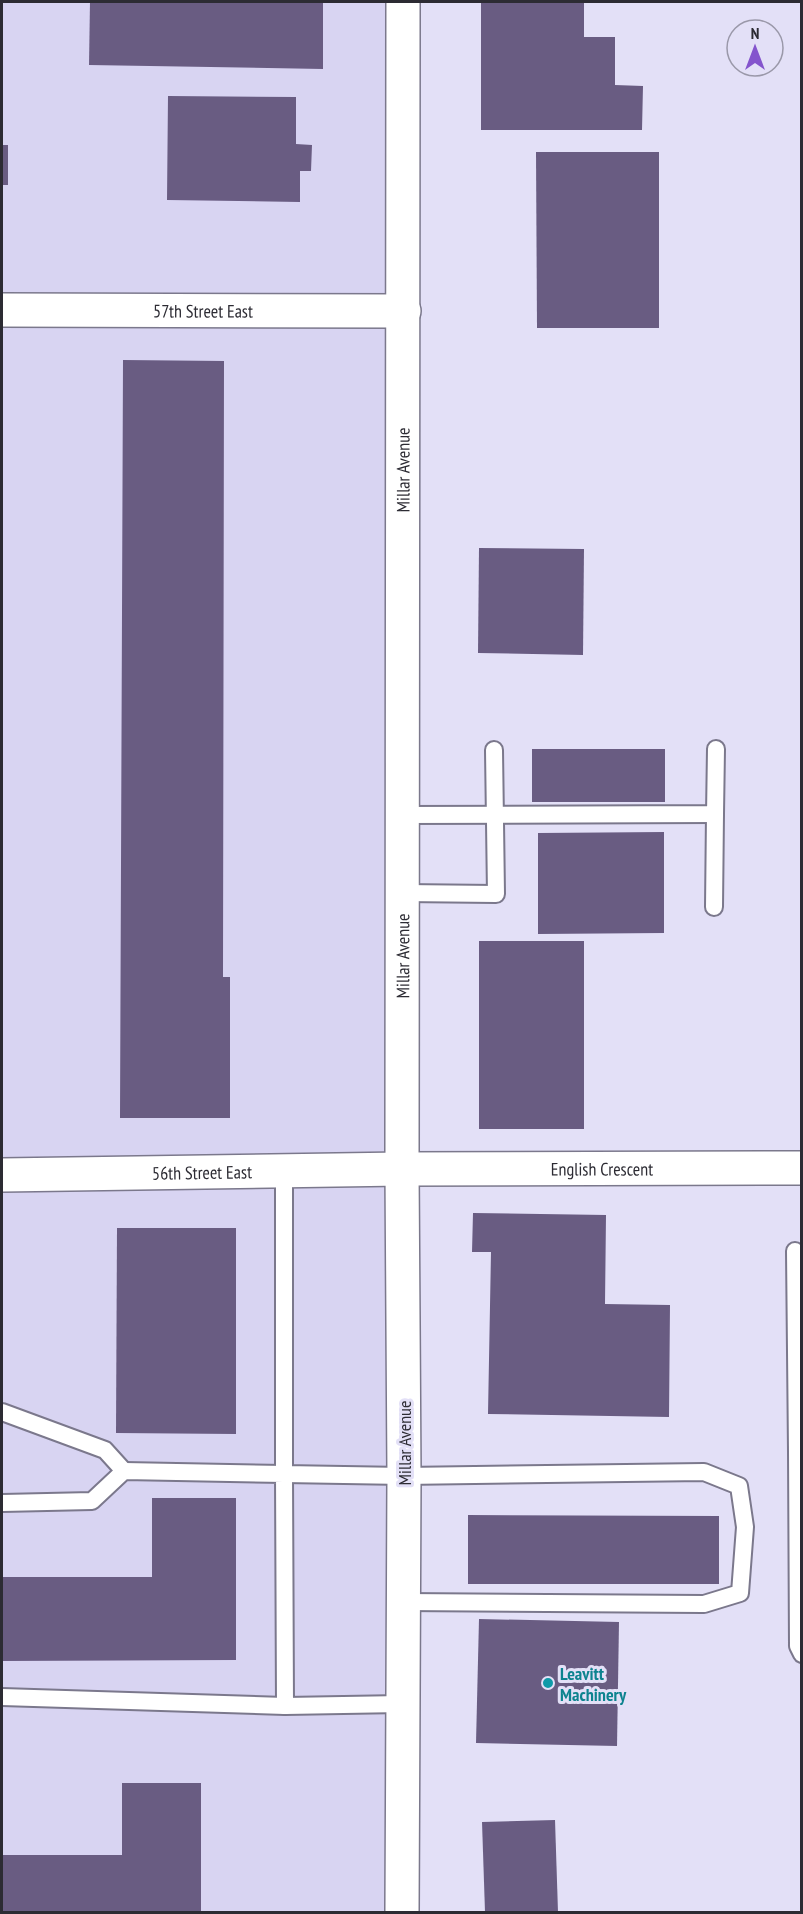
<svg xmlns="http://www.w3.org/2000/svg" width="803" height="1914" viewBox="0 0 803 1914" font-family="'PT Sans Narrow',sans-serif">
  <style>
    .built { fill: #d8d4f2 }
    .building { fill: #695c82 }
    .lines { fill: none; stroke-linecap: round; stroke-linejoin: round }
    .service-casing { stroke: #7b788c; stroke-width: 20 }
    .minor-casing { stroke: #7b788c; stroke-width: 36 }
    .tertiary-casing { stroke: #7b788c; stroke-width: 36 }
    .service { stroke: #fff; stroke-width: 16 }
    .minor { stroke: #fff; stroke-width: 33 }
    .tertiary { stroke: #fff; stroke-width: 33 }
    .culture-dot { fill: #0f9aa8; stroke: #e3e0f7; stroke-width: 2 }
    .labels { text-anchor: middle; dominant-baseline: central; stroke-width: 6; stroke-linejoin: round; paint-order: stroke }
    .street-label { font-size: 18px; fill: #2c2b33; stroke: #e3e0f7 }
    .culture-label { font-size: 18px; font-weight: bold; fill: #0d838f; stroke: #e3e0f7; text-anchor: start }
  </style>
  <rect width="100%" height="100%" fill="#e3e0f7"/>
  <!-- built -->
  <polygon class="built" points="2,2 403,2 402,1912 2,1912"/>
  <!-- building -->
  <g class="building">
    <polygon points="90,2 323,2 323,69 89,65"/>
    <polygon points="481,2 584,2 584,37 615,37 615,85 643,86 642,130 481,130"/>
    <polygon points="168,96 296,97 296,144 312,145 311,171 300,171 300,202 167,200"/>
    <rect x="2" y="145" width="6" height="40"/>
    <polygon points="536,152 659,152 659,328 537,328"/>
    <polygon points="123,360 224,361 223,977 230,977 230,1118 120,1118"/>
    <polygon points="479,548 584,549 583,655 478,653"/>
    <rect x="532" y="749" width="133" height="53"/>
    <polygon points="664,832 664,933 538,934 538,833"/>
    <rect x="479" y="941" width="105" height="188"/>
    <polygon points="473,1213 606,1215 605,1304 670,1305 669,1417 488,1414 491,1252 472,1252"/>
    <polygon points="117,1228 236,1228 236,1434 116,1433"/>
    <polygon points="152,1498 236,1498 236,1660 2,1661 2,1577 152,1577"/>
    <polygon points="468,1515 719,1516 719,1584 468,1584"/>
    <polygon points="479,1619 619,1622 617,1746 476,1743"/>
    <polygon points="122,1783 201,1783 201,1912 2,1912 2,1855 122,1855"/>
    <polygon points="555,1820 558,1912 485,1912 482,1822"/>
  </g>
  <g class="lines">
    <!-- service casing -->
    <g class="service-casing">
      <g id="service">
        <polyline points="403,815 715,814 716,749"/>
        <polyline points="403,893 496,894 494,750"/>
        <polyline points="714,907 715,814"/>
        <polyline points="284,1171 284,1474 404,1476 704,1472 739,1486 745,1527 740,1593 704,1604 402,1602"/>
        <polyline points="795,1251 797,1452 802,1452"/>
        <polyline points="2,1412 105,1450 124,1471"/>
        <polyline points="797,1452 798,1646 802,1654"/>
        <polyline points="2,1503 92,1501 124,1471 284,1474 285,1706 402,1704"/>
        <polyline points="2,1697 285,1706"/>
      </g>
    </g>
    <!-- minor casing -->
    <g class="minor-casing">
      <g id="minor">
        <path id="s1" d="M2,310L404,311"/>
        <path id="s2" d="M2,1175L402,1169L802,1168"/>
      </g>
    </g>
    <!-- tertiary casing -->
    <g class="tertiary-casing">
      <g id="tertiary">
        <path id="s3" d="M402,1912L404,1476L402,1169L403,2"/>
      </g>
    </g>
    <!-- service -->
    <use href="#service" class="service"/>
    <!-- minor -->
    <use href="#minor" class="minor"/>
    <!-- tertiary -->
    <use href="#tertiary" class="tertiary"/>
  </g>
  <!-- markers -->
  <circle class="culture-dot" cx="548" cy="1683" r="6"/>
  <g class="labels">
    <!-- street labels -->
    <g class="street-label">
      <text stroke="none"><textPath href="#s1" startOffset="201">57th Street East</textPath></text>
      <text stroke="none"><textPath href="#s3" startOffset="1442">Millar Avenue</textPath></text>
      <text stroke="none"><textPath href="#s3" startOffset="956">Millar Avenue</textPath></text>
      <text stroke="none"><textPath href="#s2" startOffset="600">English Crescent</textPath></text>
      <text stroke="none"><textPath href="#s2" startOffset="200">56th Street East</textPath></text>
      <text transform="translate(404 1443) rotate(-90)">Millar Avenue</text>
    </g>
    <!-- culture labels -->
    <g class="culture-label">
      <text x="560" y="1673">Leavitt<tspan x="560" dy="21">Machinery</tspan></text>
    </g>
  </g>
  <!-- border -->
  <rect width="803" height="1914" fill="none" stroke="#2c2b33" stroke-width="6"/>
  <!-- north arrow -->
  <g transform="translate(755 48)"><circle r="28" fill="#e3e0f7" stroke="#9a98a9" stroke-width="1.5"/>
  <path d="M0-4.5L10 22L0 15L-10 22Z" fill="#8454cd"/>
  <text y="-9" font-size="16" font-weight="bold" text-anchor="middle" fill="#2c2b33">N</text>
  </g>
</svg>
